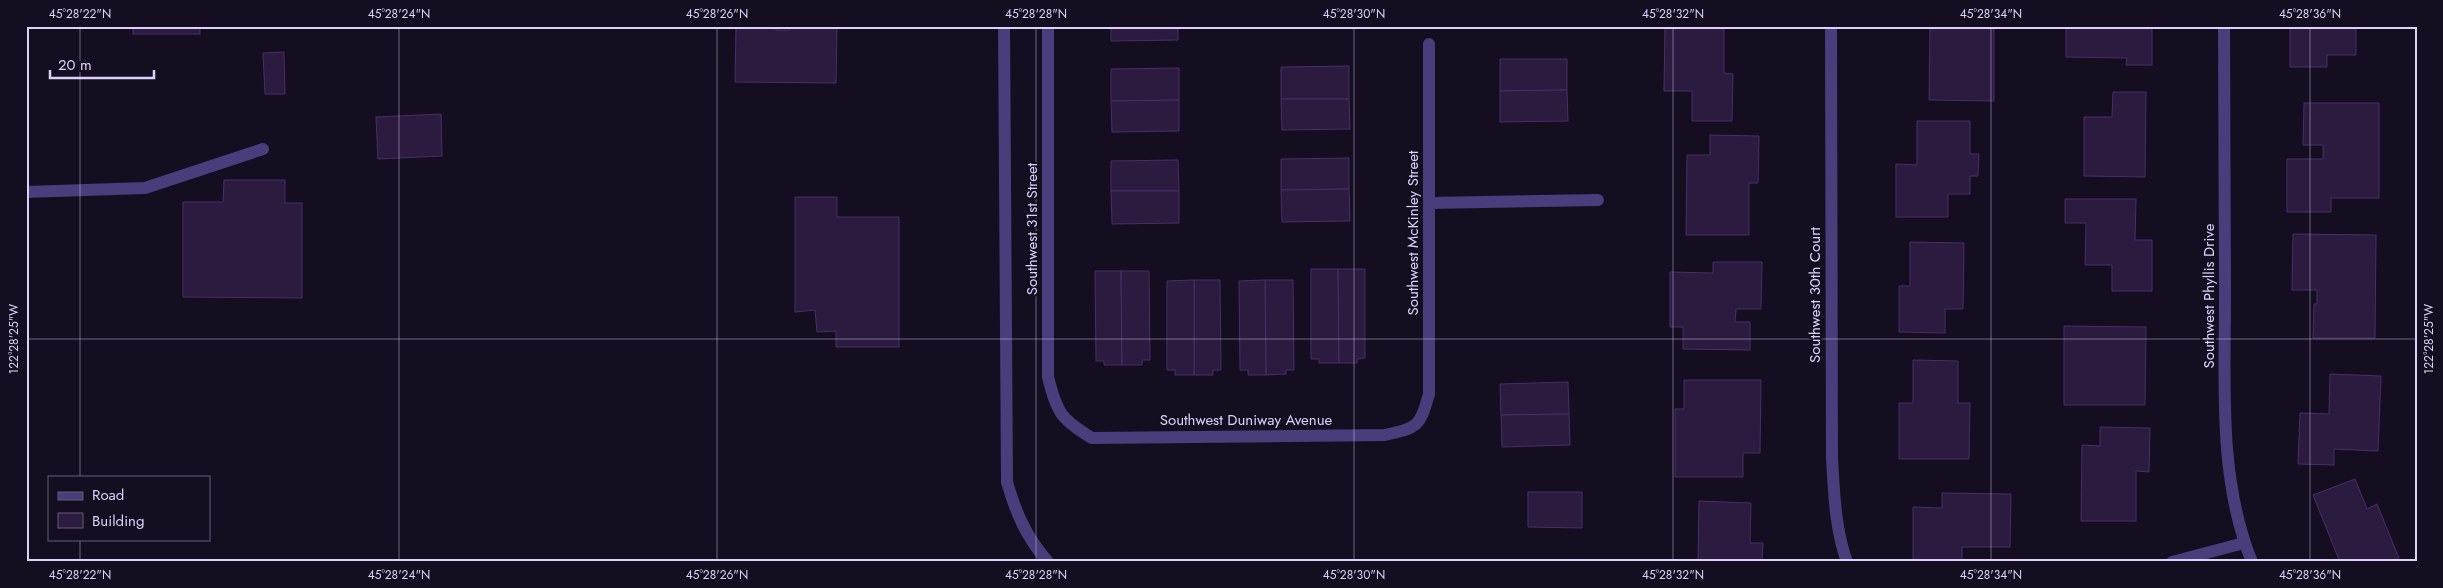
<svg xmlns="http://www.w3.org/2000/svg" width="2443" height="588" viewBox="0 0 2443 588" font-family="Jost,sans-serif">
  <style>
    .building { fill: #2a1b3f; stroke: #462f6a }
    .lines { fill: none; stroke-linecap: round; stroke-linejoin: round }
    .minor { stroke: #4b3c7c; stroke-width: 12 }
    .ticks { fill: none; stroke: #ddd0fc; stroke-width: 1; stroke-opacity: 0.45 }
    .labels { text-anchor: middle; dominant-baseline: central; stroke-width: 4; stroke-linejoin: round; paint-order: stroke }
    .street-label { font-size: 15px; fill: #ddd0fc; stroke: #150e20 }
    .neatline { fill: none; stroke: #ddd0fc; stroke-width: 2 }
    .ticks-label { font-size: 12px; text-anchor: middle; fill: #ddd0fc }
  </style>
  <rect width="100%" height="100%" fill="#150e20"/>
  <!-- building -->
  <g class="building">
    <rect x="133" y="26" width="67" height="8"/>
    <polygon points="736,26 776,26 776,30 790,30 790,26 837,26 836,83 735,82"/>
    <polygon points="1111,26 1178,26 1178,40 1111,41"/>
    <polygon points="1665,26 1724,26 1724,73 1733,74 1732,121 1692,121 1692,91 1664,91"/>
    <polygon points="1930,26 1994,26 1994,101 1929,100"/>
    <polygon points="2066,26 2152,26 2152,65 2126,65 2127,58 2066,57"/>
    <polygon points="2290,26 2356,26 2356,55 2327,55 2327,67 2290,67"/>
    <polygon points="284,52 285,94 265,94 263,53"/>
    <polygon points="1500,59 1567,59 1567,90 1500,91"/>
    <polygon points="1349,66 1349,99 1281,99 1281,67"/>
    <polygon points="1179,68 1179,100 1111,101 1111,69"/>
    <polygon points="1567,90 1568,121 1500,122 1500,91"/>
    <polygon points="2113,92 2146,92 2145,177 2084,176 2084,117 2112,117"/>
    <polygon points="1281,99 1349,99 1350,129 1282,130"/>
    <polygon points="1179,100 1179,131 1112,132 1111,101"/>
    <polygon points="2304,103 2379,103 2379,198 2331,198 2331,212 2287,212 2287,159 2323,159 2323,145 2303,145"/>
    <polygon points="441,114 442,156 378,159 376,117"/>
    <polygon points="1917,121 1970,121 1970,154 1979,154 1978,176 1970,176 1970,194 1948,194 1948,217 1896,217 1896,164 1917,165"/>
    <polygon points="1710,135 1759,136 1758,183 1749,183 1749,235 1686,235 1687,155 1710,155"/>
    <polygon points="1349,158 1349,189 1281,190 1281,159"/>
    <polygon points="1178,160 1179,191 1111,191 1111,161"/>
    <polygon points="224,180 285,180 285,203 302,203 302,298 183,297 183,202 223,202"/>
    <polygon points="1349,189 1350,221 1282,222 1281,190"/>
    <polygon points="1111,191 1179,191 1179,223 1112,224"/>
    <polygon points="795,197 837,197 837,217 899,217 899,347 836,347 836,331 817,332 815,310 795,312"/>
    <polygon points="2065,199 2136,199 2135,240 2152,240 2152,291 2112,291 2112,265 2085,265 2086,223 2065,223"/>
    <polygon points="2293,234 2376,235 2375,338 2313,338 2314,304 2317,304 2317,290 2292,290"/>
    <polygon points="1910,242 1964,243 1963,309 1945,309 1945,333 1899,332 1899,286 1910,286"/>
    <polygon points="1713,262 1762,262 1761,309 1736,309 1735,322 1750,322 1750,350 1683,349 1683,327 1670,327 1670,272 1713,273"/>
    <polygon points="1311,269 1338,269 1339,363 1319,363 1319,359 1311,359"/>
    <polygon points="1338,269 1365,269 1365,358 1357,359 1357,363 1339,363"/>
    <polygon points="1095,271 1121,271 1122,365 1104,365 1104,361 1096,361"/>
    <polygon points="1121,271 1149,271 1150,360 1142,360 1142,365 1122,365"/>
    <polygon points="1194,280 1220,280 1221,370 1213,370 1213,375 1194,375"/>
    <polygon points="1194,280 1194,375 1175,375 1175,370 1167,370 1167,281"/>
    <polygon points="1265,280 1293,280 1294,370 1286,370 1286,374 1266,375"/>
    <polygon points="1265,280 1266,375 1248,375 1248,370 1240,370 1239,281"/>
    <polygon points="2064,326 2146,327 2145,405 2064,405"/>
    <polygon points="1913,360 1958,361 1958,403 1970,403 1969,459 1899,459 1899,403 1913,403"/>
    <polygon points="2330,374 2381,376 2378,451 2334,449 2334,465 2298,464 2300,413 2329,414"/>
    <polygon points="1684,380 1761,380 1760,453 1743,453 1743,477 1675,477 1675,409 1684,409"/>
    <polygon points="1568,382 1569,414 1501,415 1500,384"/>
    <polygon points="1569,414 1570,445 1502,447 1501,415"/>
    <polygon points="2100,427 2150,428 2149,472 2136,471 2136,521 2081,521 2082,445 2100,446"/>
    <polygon points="2355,479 2367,509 2377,504 2399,558 2390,562 2340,562 2313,495"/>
    <polygon points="1528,492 1582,492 1582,528 1528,527"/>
    <polygon points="1942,493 2011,494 2010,547 1962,547 1962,562 1913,562 1913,507 1942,508"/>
    <polygon points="1699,501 1751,503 1750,543 1763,543 1762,562 1698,562"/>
  </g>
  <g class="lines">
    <!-- minor -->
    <g class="minor">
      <path d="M1004,26L1007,482C1016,513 1026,537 1048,562"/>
      <path d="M1048,26V377C1057,412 1060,419 1092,438L1385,435C1418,428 1420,426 1429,394V44"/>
      <path d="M1831,26L1832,458C1834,492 1835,529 1847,562"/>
      <path d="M2224,26C2225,116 2225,206 2225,296C2225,383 2218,479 2252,562"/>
      <polyline points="26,192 145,188 263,149"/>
      <polyline points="1429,203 1598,200"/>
      <polyline points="2172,562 2244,543"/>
    </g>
  </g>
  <!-- ticks -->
  <path class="ticks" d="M80,26V477M399,26V562M717,26V562M1036,26V562M1354,26V562M1673,26V562M1991,26V562M2310,26V562M26,339H2417M80,539V562"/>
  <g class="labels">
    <!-- street labels -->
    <g class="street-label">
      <text transform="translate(1032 229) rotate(-90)">Southwest 31st Street</text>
      <text transform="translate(1413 233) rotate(-90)">Southwest McKinley Street</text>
      <text transform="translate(1815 295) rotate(-90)">Southwest 30th Court</text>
      <text transform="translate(2209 296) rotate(-90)">Southwest Phyllis Drive</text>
      <text x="1246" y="420">Southwest Duniway Avenue</text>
    </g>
  </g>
  <!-- border -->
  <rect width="2443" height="588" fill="none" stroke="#150e20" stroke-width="55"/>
  <!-- legend -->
  <rect x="48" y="476" width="162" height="65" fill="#150e20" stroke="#655c78"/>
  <rect x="58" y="492" width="25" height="8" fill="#4b3c7c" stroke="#655c78"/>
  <text x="92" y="500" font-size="15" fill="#ddd0fc">Road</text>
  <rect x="58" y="513" width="25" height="15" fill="#2a1b3f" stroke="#655c78"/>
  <text x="92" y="526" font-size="15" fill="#ddd0fc">Building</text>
  <!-- scale -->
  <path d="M50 70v8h104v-8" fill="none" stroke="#ddd0fc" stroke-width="2.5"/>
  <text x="58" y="70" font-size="15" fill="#ddd0fc" stroke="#150e20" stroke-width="4" paint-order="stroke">20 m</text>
  <rect x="28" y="28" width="2388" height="532" class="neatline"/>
  <g class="ticks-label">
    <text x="80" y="18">45°28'22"N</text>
    <text x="399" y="18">45°28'24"N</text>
    <text x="717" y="18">45°28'26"N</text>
    <text x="1036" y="18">45°28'28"N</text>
    <text x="1354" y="18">45°28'30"N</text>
    <text x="1673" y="18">45°28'32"N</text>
    <text x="1991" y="18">45°28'34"N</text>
    <text x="2310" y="18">45°28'36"N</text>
    <text transform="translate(2429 339) rotate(-90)" y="4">122°28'25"W</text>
    <text transform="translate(14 339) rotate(-90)" y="4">122°28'25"W</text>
    <text x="80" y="579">45°28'22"N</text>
    <text x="399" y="579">45°28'24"N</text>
    <text x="717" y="579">45°28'26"N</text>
    <text x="1036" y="579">45°28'28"N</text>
    <text x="1354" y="579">45°28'30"N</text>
    <text x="1673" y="579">45°28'32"N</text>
    <text x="1991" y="579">45°28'34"N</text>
    <text x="2310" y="579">45°28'36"N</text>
  </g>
</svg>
